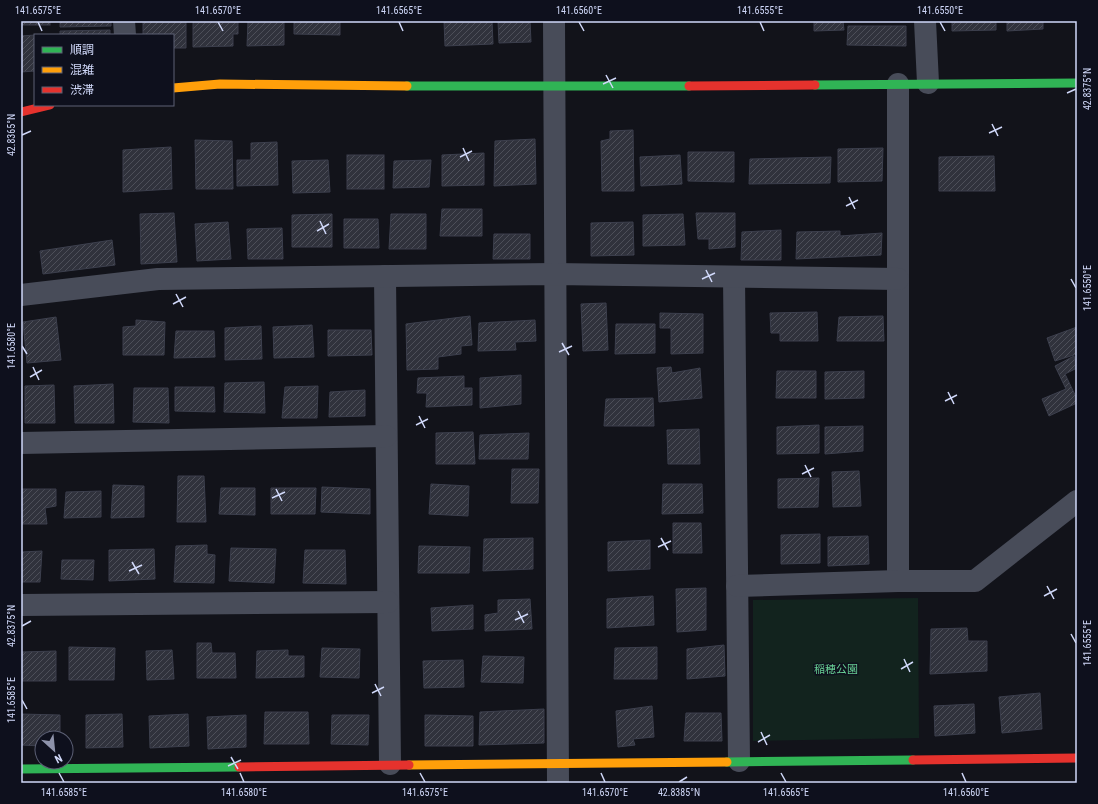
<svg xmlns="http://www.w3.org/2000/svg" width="1098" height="804" viewBox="0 0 1098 804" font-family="'Roboto Condensed','Noto Sans JP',sans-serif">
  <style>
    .park { fill: #12231e }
    .building { fill: url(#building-hatch); stroke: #3c3f4d }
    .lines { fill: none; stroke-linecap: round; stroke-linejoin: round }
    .street { stroke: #484c59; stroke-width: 22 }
    .fast { stroke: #30b455; stroke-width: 9 }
    .slow { stroke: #ff9f0a; stroke-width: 9 }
    .jam { stroke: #e5322d; stroke-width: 9 }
    .ticks { fill: none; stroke: #d0d8f9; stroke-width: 1.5 }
    .labels { text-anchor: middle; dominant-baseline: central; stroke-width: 3; stroke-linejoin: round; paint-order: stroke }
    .park-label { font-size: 11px; fill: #67cf94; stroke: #0e101d }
    .neatline { fill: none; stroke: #d0d8f9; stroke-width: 1.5 }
    .ticks-label { font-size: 10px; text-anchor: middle; fill: #d0d8f9 }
  </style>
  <defs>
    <pattern id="building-hatch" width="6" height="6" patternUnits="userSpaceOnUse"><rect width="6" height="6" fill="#30323c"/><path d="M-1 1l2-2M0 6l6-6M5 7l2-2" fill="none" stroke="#4d4f59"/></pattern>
  </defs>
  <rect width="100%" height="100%" fill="#12131a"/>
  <!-- park -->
  <polygon class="park" points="918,598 919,738 753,741 753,600"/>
  <!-- building -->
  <g class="building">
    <rect x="21" y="21" width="29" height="4"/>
    <polygon points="60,21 111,21 111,26 60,27"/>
    <polygon points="143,21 186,21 186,48 173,48 173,35 143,35"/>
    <polygon points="193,21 238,21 238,34 233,34 233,46 193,47"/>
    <polygon points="248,21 284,21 284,45 247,46"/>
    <polygon points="294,21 340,21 340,35 294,34"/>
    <polygon points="444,21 492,21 493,44 445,46"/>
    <polygon points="498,21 530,21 531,42 499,43"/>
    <polygon points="814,21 843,21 844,30 814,31"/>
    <polygon points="952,21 996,21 996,30 952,31"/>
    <polygon points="1007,21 1043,21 1043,29 1007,31"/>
    <polygon points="848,26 906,26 906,46 847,45"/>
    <polygon points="110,30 110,35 60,35 60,31"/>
    <polygon points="35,35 35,71 21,72 21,36"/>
    <polygon points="633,130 634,191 602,191 601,141 610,139 610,131"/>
    <polygon points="535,139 536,184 494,186 495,141"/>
    <polygon points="195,140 232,141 233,189 196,189"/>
    <polygon points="277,142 278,185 237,186 237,160 251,160 251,143"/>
    <polygon points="171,147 172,189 123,192 123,150"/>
    <polygon points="883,148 882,181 838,182 838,149"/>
    <polygon points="688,152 734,152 734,182 688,181"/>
    <polygon points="484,153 484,185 442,186 442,155"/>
    <rect x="347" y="155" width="37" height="34"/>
    <polygon points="680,155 682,184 641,186 640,157"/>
    <polygon points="994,156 995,191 939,191 939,157"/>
    <polygon points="831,157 830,183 749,184 750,159"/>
    <polygon points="328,160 330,192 293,193 292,161"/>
    <polygon points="431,160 429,187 393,188 394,161"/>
    <polygon points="442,209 482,209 482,236 440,236"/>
    <polygon points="174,213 177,262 141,264 140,214"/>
    <polygon points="696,213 735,213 735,247 709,249 709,239 698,239"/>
    <polygon points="332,214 332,247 292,247 292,215"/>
    <polygon points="391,214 426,214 426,249 389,249"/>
    <polygon points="683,214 685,245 643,246 643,215"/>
    <polygon points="344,219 378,219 379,248 344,248"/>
    <polygon points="228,222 231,259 197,261 195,224"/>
    <polygon points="633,222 634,255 591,256 591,223"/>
    <polygon points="282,228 283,259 248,259 247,229"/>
    <polygon points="781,230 781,260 741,260 742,232"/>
    <polygon points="840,231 840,236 882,233 881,255 796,259 797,232"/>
    <polygon points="494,234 530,234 530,259 493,259"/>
    <polygon points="112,240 115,265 43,274 40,251"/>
    <polygon points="606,303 608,350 583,351 581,304"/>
    <polygon points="817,312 818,341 780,341 780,333 771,333 770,313"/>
    <polygon points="660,313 703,314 703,353 671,354 671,328 660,328"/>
    <polygon points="470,316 472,345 461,346 461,354 438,357 438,369 407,370 406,324"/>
    <polygon points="883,316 884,341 837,341 839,317"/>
    <polygon points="56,317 61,360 27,363 23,322"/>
    <polygon points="136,320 165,322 164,355 123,355 123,327 136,326"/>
    <polygon points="535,320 536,341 515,342 516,350 478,351 479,323"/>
    <polygon points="616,324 655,324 655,353 615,354"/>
    <polygon points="312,325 314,357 274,358 273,327"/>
    <polygon points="261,326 262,359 225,360 225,328"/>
    <polygon points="1077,327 1077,354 1055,361 1047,338"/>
    <polygon points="328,330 371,330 372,355 328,356"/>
    <polygon points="176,331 214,331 215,357 174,358"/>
    <polygon points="1074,356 1077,368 1065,374 1077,399 1077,403 1049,416 1042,399 1066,389 1055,366"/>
    <polygon points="671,367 672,373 700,368 702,398 659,402 657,368"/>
    <polygon points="777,371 816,371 816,398 776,398"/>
    <polygon points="864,371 864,398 825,399 825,372"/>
    <polygon points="521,375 521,404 480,408 480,378"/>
    <polygon points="464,376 464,388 472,388 472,405 426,407 427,393 417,393 418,378"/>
    <polygon points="264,382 265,413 224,412 225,383"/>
    <polygon points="113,384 114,423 75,423 74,386"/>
    <polygon points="54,385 55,423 25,423 25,386"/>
    <polygon points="318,386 317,418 282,418 285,387"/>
    <polygon points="175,387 214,387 215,412 175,411"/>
    <polygon points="134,388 168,388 169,423 133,422"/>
    <polygon points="365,390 365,416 329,417 330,392"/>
    <polygon points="653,398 654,426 604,426 606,399"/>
    <polygon points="819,425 819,453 777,454 777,427"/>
    <polygon points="863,426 863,451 825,454 825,427"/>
    <polygon points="699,429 700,464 668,464 667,430"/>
    <polygon points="473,432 475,464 436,464 436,433"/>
    <polygon points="529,433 528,459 479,459 480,435"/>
    <polygon points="512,469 539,469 538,503 511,503"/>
    <polygon points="859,471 861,506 833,507 832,472"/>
    <polygon points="178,476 204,476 206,522 177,522"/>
    <polygon points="819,478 818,507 778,508 778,479"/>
    <polygon points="431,484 469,486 468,516 429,514"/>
    <polygon points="663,484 702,484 703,513 662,514"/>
    <polygon points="113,485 144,486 144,517 111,518"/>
    <polygon points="322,487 370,489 370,514 321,512"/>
    <polygon points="221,488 255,488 255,515 219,514"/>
    <polygon points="271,488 316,488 315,514 271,514"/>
    <polygon points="21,489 56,489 56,506 45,508 47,524 21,524"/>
    <polygon points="101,491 101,517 64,518 66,492"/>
    <polygon points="673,523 701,523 702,553 673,553"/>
    <polygon points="820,534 820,563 781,564 781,535"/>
    <polygon points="868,536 869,564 828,566 828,537"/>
    <polygon points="533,538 533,569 483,571 484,539"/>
    <polygon points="650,540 650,569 608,571 608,542"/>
    <polygon points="207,545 207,554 215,555 214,583 174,582 176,546"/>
    <polygon points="419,546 470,547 469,573 418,573"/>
    <polygon points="231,548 276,549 274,583 229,581"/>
    <polygon points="154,549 155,579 109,581 109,550"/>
    <polygon points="305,550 345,550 346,584 303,583"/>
    <polygon points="42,551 40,582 21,582 21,552"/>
    <polygon points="62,560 94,560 93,580 61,579"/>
    <polygon points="706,588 706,630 677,632 676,589"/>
    <polygon points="653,596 654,625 607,628 607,599"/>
    <polygon points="530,599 532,629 485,631 485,615 498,613 498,600"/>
    <polygon points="473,605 473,629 432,631 431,608"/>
    <polygon points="967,628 968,641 987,641 987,671 930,674 931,629"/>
    <polygon points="197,643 211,643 212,653 235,653 236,678 197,678"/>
    <polygon points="724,645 725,676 687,679 687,649"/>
    <polygon points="69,647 115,648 114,680 69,680"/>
    <polygon points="657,647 657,679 614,679 615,648"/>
    <polygon points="322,648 360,649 359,678 320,677"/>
    <polygon points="172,650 174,679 147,680 146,651"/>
    <polygon points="288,650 288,656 304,656 304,677 256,678 257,651"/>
    <polygon points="56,651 56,681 21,681 21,652"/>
    <polygon points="483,656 524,657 523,683 481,682"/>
    <polygon points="463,660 464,687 424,688 423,661"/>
    <polygon points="1040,693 1042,729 1002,733 999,697"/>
    <polygon points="974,704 975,733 935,736 934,706"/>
    <polygon points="652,706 654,737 633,739 635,745 618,747 616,711"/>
    <polygon points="544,709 544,743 479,745 480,712"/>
    <polygon points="265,712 308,712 309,744 264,744"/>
    <polygon points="686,713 721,713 722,741 684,741"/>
    <polygon points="21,714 60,715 60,738 42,738 42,746 21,745"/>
    <polygon points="122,714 123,747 86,748 86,715"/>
    <polygon points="188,714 189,746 150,748 149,716"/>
    <polygon points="246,715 246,747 208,749 207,717"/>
    <polygon points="332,715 369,715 368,745 331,744"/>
    <polygon points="425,715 473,716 473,746 425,746"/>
  </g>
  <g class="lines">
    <!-- street -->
    <g class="street">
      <polyline points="124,21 125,35"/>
      <polyline points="554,21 558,783"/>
      <polyline points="925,21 928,83"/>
      <polyline points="898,84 898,581"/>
      <polyline points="385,276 390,764"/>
      <polyline points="734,277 739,761"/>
      <polyline points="21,295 158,279 555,274 898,279"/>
      <polyline points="21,443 386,436"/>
      <polyline points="737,586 898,581 975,581 1077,501"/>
      <polyline points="21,605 388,602"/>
    </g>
    <!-- fast -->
    <g class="fast">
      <polyline points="815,85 1077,83"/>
      <polyline points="407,86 689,86"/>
      <polyline points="727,762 913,760"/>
      <polyline points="21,769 239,767"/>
    </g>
    <!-- slow -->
    <g class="slow">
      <polyline points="173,88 220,84 407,86"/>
      <polyline points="409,765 727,762"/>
    </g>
    <!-- jam -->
    <g class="jam">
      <polyline points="689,86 815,85"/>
      <polyline points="21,112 50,105"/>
      <polyline points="913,760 1077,758"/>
      <polyline points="239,767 409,765"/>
    </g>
  </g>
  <!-- ticks -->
  <path class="ticks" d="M38,22L42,31M218,22L223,31M399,22L403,31M579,22L584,31M760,22L764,31M940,22L945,31M606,75L613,88M603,84L616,78M1067,93L1076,89M992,124L998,136M989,133L1002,127M22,135L31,131M463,148L469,161M460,157L472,151M849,197L855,209M846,206L858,200M320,221L326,234M317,231L329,224M706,270L712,282M702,279L715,273M1071,279L1076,288M176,294L183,307M173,304L186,297M562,343L569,355M22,346L27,354M559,352L572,346M33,367L39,380M30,377L42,370M948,392L954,404M945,401L957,395M419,416L425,428M416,425L428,419M805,465L811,477M802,474L814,468M276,489L282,501M272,498L285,492M661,538L668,550M658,547L671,541M132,562L139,574M129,571L142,565M1047,586L1054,599M1044,596L1057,589M518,611L524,623M515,620L528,614M22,626L31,621M1071,634L1076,643M904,659L910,672M901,669L913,662M375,684L381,696M372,693L384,687M22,700L27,709M761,732L767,745M758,742L770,735M231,757L238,769M228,766L241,760M59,773L64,782M240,773L244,782M420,773L425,782M601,773L605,782M781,773L786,782M962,773L966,782M679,782L687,777"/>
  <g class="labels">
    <!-- park labels -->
    <g class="park-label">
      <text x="836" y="669">稲穂公園</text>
    </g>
  </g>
  <!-- border -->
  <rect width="1098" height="804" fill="none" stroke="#0e101d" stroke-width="44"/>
  <!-- legend -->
  <rect x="34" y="34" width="140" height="72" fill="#0e101d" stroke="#5c6075"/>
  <rect x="42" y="47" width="20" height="6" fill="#30b455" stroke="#5c6075"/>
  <text x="70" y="54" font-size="12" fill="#d0d8f9">順調</text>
  <rect x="42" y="67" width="20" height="6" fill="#ff9f0a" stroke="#5c6075"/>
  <text x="70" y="74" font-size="12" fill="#d0d8f9">混雑</text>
  <rect x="42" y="87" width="20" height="6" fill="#e5322d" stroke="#5c6075"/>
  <text x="70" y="94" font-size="12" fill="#d0d8f9">渋滞</text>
  <!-- north arrow -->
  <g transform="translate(54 750) rotate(153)"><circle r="19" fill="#0e101d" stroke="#5c6075"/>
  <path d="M0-3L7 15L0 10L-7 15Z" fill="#8e93ab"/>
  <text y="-6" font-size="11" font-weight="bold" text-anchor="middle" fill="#d0d8f9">N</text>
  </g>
  <rect x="22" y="22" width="1054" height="760" class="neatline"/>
  <g class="ticks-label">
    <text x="38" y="14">141.6575°E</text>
    <text x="218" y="14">141.6570°E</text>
    <text x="399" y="14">141.6565°E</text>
    <text x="579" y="14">141.6560°E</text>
    <text x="760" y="14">141.6555°E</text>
    <text x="940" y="14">141.6550°E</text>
    <text transform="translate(1087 89) rotate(-90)" y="4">42.8375°N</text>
    <text transform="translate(11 135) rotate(-90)" y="4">42.8365°N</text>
    <text transform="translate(1087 288) rotate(-90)" y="4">141.6550°E</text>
    <text transform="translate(11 346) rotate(-90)" y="4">141.6580°E</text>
    <text transform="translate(11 626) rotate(-90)" y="4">42.8375°N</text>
    <text transform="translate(1087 643) rotate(-90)" y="4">141.6555°E</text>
    <text transform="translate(11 700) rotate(-90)" y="4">141.6585°E</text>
    <text x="64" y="796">141.6585°E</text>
    <text x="244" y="796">141.6580°E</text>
    <text x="425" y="796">141.6575°E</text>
    <text x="605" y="796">141.6570°E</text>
    <text x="679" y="796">42.8385°N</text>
    <text x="786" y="796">141.6565°E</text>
    <text x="966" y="796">141.6560°E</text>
  </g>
</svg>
